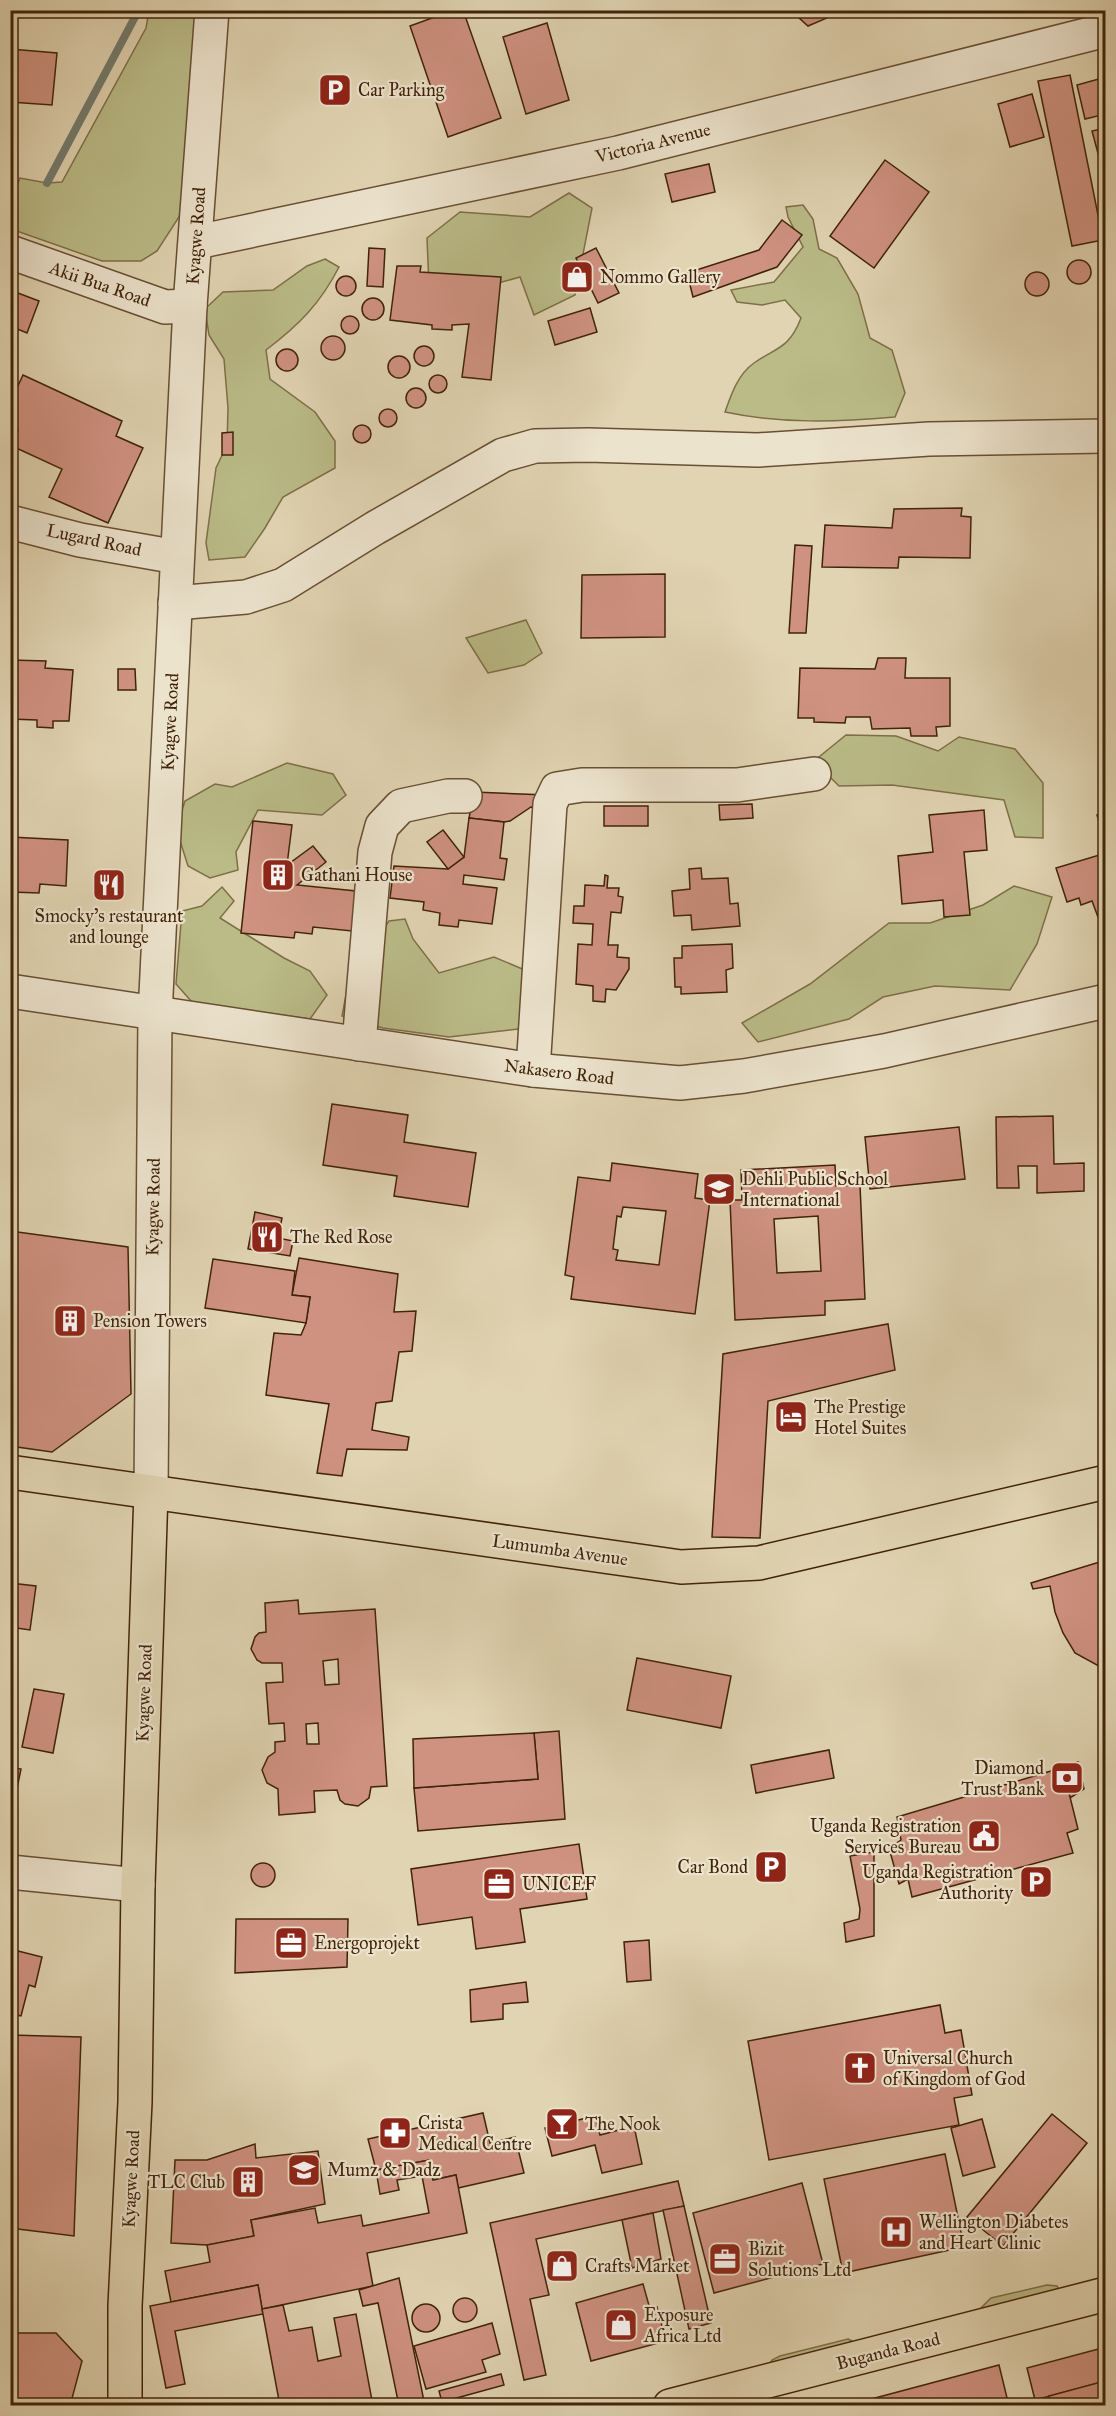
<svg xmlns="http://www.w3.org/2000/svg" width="1116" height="2416" viewBox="0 0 1116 2416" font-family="'IM FELL Great Primer',serif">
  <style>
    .green { fill: #babb87; stroke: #7e6f48; stroke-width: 1.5 }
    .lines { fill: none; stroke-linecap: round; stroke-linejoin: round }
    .stream { stroke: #737c6d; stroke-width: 8 }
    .building { fill: #cf9281; stroke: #412309; stroke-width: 1.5; fill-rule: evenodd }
    .minor-casing { stroke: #694f33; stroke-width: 36 }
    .major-casing { stroke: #412309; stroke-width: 36 }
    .minor { stroke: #ece3cd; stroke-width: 33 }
    .major { stroke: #e1d4b2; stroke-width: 33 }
    .labels { text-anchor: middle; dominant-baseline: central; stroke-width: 4.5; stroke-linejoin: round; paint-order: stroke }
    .poi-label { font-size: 18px; fill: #412309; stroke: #ece3cd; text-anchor: start }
    .street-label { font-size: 18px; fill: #412309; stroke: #ece3cd }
  </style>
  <rect width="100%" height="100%" fill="#e1d4b2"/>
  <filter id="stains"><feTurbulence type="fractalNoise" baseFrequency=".00333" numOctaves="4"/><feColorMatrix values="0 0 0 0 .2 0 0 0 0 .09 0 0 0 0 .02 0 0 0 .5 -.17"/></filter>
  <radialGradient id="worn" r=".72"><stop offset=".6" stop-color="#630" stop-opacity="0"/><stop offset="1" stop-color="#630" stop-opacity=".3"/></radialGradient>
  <!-- green -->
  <g class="green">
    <polygon points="149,11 208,11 202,143 179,217 157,251 141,261 102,261 11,229 11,200 20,178 47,183 62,182 146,28"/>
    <polygon points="569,193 592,208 575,295 534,315 520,277 463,293 429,286 427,238 460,212 530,217"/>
    <path d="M803,205L813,219L819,249L837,258L858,294L870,338L892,350L905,393L895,417C837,422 781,424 725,412C731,395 738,374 754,363C777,347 789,349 801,318L785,300L762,305L737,302L731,290L774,282L803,247L788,217L786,207Z"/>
    <path d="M325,259L339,267C320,304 299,325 266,350L270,379L315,412L335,441V468L283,497L265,528L245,557L209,560L206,543L216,468L227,445L228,408L224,359L209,335L205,309L223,292L273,290L307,266Z"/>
    <polygon points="526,620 542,653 524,665 488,673 466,638"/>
    <polygon points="846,735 896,736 938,751 959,737 1015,749 1043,783 1043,838 1015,837 1004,800 892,785 839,786 814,761"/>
    <polygon points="287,763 333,774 346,795 322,815 258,810 236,852 238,870 210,878 188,866 176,828 185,801 215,784 232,787"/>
    <polygon points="1014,886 1052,897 1037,944 1010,990 935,986 883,997 849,1019 758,1042 742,1023 810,984 889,923 930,923 983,905"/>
    <polygon points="222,887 234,901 220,918 284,958 310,971 327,995 310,1019 192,1002 176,984 182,911 202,906"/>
    <polygon points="405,919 413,939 439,973 494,957 527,971 553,992 518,1029 449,1037 383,1028 342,1016 349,979 389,921"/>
    <polygon points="1047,2285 1057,2286 1061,2293 985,2317 981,2308 991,2298"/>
    <polygon points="848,2339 854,2342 768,2366 772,2360 780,2356"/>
  </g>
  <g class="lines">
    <!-- stream -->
    <polyline class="stream" points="47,183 135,17 136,10"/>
  </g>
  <!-- building -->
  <g class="building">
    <polygon points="454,10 463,10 501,118 448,137 410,26"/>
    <polygon points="796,10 834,10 827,18 808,26 798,17"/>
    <polygon points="547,23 569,100 526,114 503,37"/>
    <polygon points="10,49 57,53 52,105 10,102"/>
    <polygon points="1070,75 1103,240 1072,246 1038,81"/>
    <polygon points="1106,77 1106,114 1085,119 1077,85"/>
    <polygon points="1032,94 1044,137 1010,147 998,104"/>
    <polygon points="1106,128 1106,183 1092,131"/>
    <polygon points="885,160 929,192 874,268 830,236"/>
    <polygon points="709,164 715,192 672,202 665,174"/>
    <polygon points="782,220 802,235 777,267 693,297 687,273 759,250"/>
    <polygon points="369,248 385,249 383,287 367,286"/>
    <polygon points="596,248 619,293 598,303 576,258"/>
    <circle cx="1079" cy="272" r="12"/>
    <polygon points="397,266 421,266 420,272 501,277 491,380 462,377 469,324 452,325 452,330 432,329 432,325 390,320"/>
    <circle cx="1037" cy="284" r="12"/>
    <circle cx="346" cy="286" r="10"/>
    <polygon points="10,290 39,301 27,333 10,326"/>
    <circle cx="373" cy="309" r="11"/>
    <polygon points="590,308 597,332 555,345 548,321"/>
    <circle cx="350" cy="325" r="9"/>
    <circle cx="333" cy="348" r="12"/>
    <circle cx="424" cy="356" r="10"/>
    <circle cx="287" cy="360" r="11"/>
    <circle cx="399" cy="367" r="11"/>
    <circle cx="438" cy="384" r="9"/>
    <polygon points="23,375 122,421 116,436 143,448 108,523 49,497 62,469 12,446 18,431 10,428 10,403"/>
    <circle cx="416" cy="398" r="10"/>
    <circle cx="388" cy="418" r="9"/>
    <circle cx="362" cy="434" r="9"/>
    <polygon points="233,432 233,455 222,455 222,433"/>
    <polygon points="962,508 961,516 971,517 970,558 899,557 898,568 822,567 825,525 892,528 894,509"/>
    <polygon points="795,545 812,546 806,633 789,633"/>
    <polygon points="665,574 665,637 581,638 582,575"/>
    <polygon points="878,658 906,658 905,678 950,678 950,726 936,727 937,736 911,736 910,728 872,729 870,717 846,717 845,723 814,722 814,718 798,718 800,668 875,669"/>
    <polygon points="10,660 46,661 45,668 73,670 69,721 53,721 53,728 37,727 37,720 10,719"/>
    <polygon points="118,669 135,669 136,690 118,690"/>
    <polygon points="474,792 547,795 545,808 531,807 510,821 504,822 469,818"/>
    <polygon points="752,804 753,818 720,820 719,805"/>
    <rect x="604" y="806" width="44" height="20"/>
    <polygon points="984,810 987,850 964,852 970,915 944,917 943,900 902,904 898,856 933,852 929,815"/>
    <polygon points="1106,812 1106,834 1103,835 1097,815"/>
    <polygon points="469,818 504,822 500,858 507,859 504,880 464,875 463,884 497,888 492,924 459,920 458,927 439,925 440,913 423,910 424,902 390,898 394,866 448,869 464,857"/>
    <polygon points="253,821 292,825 287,865 313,846 326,862 297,885 356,891 352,931 313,927 312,934 295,932 294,938 241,933"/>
    <polygon points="443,830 464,857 448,869 427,842"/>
    <polygon points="10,837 68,840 66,886 40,884 39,893 11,892"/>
    <polygon points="1106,853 1106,915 1098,917 1092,901 1081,905 1079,898 1067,902 1056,868"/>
    <polygon points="701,868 702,879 728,878 730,904 738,903 740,926 692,930 691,915 674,916 672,891 690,889 689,869"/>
    <polygon points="605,875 608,876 607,888 619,888 618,896 623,897 621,913 611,912 608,945 618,945 617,957 629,958 629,969 616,990 606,989 605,1002 593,1001 593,986 576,984 578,944 592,945 593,924 573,923 574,906 584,906 585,885 604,886"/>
    <polygon points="732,944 733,968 726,970 727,992 681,994 681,987 675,987 674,958 682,958 682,946"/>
    <polygon points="332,1104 408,1115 404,1142 476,1153 468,1207 394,1196 397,1176 323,1165"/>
    <polygon points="1053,1116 1054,1164 1084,1163 1084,1191 1037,1193 1037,1166 1018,1166 1019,1188 997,1188 996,1117"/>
    <polygon points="959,1127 965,1179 870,1189 865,1137"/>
    <path d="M612,1163L698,1174L695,1198L710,1200L695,1314L571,1299L574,1277L565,1275L578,1177L610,1181ZM623,1207L666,1211L659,1265L616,1260L618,1250L613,1249L617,1216L621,1217Z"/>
    <path d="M835,1165L836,1186L860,1185L865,1299L825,1301V1315L735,1320L730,1200H742L741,1170ZM818,1216L821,1271L777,1273L774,1219Z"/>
    <polygon points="255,1212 282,1218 278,1238 293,1241 290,1256 248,1249"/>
    <polygon points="10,1231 128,1247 131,1394 52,1452 10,1446"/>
    <polygon points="299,1258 398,1274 394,1312 416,1311 412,1351 399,1352 392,1401 376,1403 372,1430 409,1437 407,1450 347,1449 342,1476 317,1473 329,1404 266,1395 274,1333 301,1335 306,1323 310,1297 292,1295"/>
    <polygon points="213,1259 295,1271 292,1295 310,1297 306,1323 205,1308"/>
    <polygon points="888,1324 895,1370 768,1401 760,1538 712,1537 723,1354"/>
    <polygon points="1106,1560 1106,1670 1075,1653 1063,1633 1055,1612 1050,1586 1033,1589 1031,1583"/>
    <polygon points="10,1583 36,1586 30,1630 10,1627"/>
    <path d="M298,1600L299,1614L375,1609L387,1786L371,1787L369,1798L358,1806L345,1804L340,1800L337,1790L314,1791L315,1812L279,1815L278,1789L267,1783L262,1770L268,1757L275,1752V1742L285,1741L284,1723L269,1724L266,1683L283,1682L282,1663H262L257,1660L251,1649L255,1637L259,1633L266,1632L265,1603ZM338,1659L339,1684L325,1685L323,1661ZM318,1723L319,1744H307L306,1724Z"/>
    <polygon points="637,1658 731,1676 721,1728 627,1710"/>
    <polygon points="34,1689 64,1694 53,1753 22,1747"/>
    <polygon points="559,1731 565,1819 418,1831 414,1788 538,1779 534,1733"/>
    <polygon points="534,1733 538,1779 414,1788 413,1739"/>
    <polygon points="829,1750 834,1778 756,1793 751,1765"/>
    <polygon points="1078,1762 1084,1789 1070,1798 1067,1785 1056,1789 1051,1771"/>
    <polygon points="10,1767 21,1769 14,1803 10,1802"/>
    <polygon points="1051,1771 1056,1789 1067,1785 1078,1829 1067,1833 1073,1853 912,1897 908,1879 899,1884 889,1848 901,1840 897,1817"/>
    <polygon points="579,1844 587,1899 520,1909 525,1942 476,1949 472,1917 418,1925 411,1869"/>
    <polygon points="874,1852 874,1936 846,1942 844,1923 859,1919 860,1909 850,1856"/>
    <circle cx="263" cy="1875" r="12"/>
    <polygon points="236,1919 348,1919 347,1967 235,1973"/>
    <polygon points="649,1940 651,1980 627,1982 624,1942"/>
    <polygon points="18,1951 42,1957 35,1987 29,1985 21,2016 10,2014 10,1981"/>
    <polygon points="526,1982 528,2002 503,2004 503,2019 471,2022 470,1990"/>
    <polygon points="940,2005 945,2033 961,2030 972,2095 954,2098 959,2125 769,2160 748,2041"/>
    <polygon points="10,2035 81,2037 74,2236 10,2228"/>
    <polygon points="483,2113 490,2143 515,2137 524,2173 458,2188 456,2175 433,2180 429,2160 376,2170 368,2139"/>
    <polygon points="1052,2114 1087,2143 1003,2246 967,2217"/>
    <polygon points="595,2116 600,2135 634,2126 642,2164 602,2173 595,2145 552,2156 545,2128"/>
    <polygon points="982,2119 995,2167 963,2176 951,2128"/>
    <polygon points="255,2144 256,2158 318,2151 325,2204 251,2220 254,2236 207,2245 171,2243 175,2160 207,2160"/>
    <polygon points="945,2154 964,2247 843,2273 824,2179"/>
    <polygon points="429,2160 433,2180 456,2175 467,2233 367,2253 373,2286 262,2309 258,2285 171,2302 165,2271 210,2262 207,2245 254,2236 251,2220 315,2208 318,2223 361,2215 363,2226 429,2213 422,2176 397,2180 399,2190 380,2194 376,2170"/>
    <polygon points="678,2181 684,2206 536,2239 549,2295 530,2299 546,2375 524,2380 490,2223"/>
    <polygon points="802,2183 823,2264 714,2293 693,2213"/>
    <polygon points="684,2206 711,2323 689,2329 663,2210"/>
    <polygon points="653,2213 661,2259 632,2268 622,2220"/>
    <polygon points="399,2278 425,2406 399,2406 378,2303 363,2306 359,2290"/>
    <polygon points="643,2284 650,2309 657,2307 666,2341 591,2361 576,2303"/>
    <polygon points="258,2285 263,2314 175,2331 185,2384 166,2388 150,2306"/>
    <circle cx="465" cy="2310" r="12"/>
    <circle cx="426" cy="2318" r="14"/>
    <polygon points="283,2305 289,2331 312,2327 318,2361 341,2356 334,2318 356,2314 373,2406 280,2406 262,2309"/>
    <polygon points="492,2323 500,2354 482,2360 486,2372 426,2389 414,2346"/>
    <polygon points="15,2333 56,2333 82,2361 70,2406 10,2406 10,2338"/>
    <polygon points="1106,2347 1106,2381 1035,2400 1027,2368"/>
    <polygon points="999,2365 1009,2406 845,2406"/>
    <polygon points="501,2374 504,2385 442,2402 439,2391"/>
    <polygon points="1105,2381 1106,2406 1051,2406 1049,2396"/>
  </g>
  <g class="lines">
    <!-- minor casing -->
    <g class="minor-casing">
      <g id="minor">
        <polyline points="197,242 618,153 1106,30"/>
        <polyline points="10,252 165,307 190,306"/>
        <polyline points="10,522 80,540 177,557"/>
        <polyline points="175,603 246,597 283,585 375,528 503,455 535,446 588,445 758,450 929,439 1106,436"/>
        <polyline points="10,991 533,1070 680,1083 744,1076 884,1051 1106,1001"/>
        <polyline points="359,1044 375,852 382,826 401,806 448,796 465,796"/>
        <polyline points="533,1070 550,804 557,789 582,785 737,785 814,774"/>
        <polyline points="151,1492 155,1015 190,306 212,10"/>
        <polyline points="10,1872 138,1885"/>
      </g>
    </g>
    <!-- major casing -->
    <g class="major-casing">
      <g id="major">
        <polyline points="10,1472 681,1567 759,1563 1106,1482"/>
        <polyline points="125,2406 125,2306 135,2102 138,1885 151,1492"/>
        <polyline points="670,2406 1106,2294"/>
      </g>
    </g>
    <!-- minor -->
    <use href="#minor" class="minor"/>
    <!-- major -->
    <use href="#major" class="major"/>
  </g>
  <!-- icons -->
  <defs>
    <g id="parking-square" transform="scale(1.725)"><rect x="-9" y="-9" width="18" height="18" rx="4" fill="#8f2418" stroke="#ece3cd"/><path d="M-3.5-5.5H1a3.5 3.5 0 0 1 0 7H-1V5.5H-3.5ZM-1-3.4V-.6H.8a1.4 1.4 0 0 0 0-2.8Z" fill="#fff"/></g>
    <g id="shop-square" transform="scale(1.725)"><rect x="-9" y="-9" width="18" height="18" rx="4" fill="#8f2418" stroke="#ece3cd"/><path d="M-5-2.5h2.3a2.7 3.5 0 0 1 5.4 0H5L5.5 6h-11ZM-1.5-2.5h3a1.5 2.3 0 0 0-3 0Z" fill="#fff"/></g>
    <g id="building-square" transform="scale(1.725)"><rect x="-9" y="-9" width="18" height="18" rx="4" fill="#8f2418" stroke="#ece3cd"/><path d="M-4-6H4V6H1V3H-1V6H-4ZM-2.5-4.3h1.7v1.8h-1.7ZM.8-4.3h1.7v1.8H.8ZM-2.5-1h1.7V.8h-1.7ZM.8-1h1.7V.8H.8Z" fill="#fff"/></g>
    <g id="restaurant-square" transform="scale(1.725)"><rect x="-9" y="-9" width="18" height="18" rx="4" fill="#8f2418" stroke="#ece3cd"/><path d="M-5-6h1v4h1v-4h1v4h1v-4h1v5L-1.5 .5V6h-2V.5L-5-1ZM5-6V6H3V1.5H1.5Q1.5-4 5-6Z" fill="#fff"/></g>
    <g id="school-square" transform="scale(1.725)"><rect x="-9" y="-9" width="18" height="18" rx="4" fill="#8f2418" stroke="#ece3cd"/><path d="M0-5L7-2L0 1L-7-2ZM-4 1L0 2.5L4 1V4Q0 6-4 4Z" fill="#fff"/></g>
    <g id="hotel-square" transform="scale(1.725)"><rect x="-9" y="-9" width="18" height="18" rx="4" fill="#8f2418" stroke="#ece3cd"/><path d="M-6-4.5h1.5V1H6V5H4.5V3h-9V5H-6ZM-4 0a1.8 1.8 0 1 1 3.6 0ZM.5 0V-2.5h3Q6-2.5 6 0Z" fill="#fff"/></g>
    <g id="bank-square" transform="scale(1.725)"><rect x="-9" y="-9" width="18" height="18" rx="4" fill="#8f2418" stroke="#ece3cd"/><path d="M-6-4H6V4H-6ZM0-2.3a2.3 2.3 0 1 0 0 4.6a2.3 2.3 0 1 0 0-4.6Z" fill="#fff"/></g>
    <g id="civic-square" transform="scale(1.725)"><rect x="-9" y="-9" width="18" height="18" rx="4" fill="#8f2418" stroke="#ece3cd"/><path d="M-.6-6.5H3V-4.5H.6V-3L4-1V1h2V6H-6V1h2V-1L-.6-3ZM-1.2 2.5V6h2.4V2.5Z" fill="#fff"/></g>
    <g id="office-square" transform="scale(1.725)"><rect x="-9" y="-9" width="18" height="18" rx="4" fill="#8f2418" stroke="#ece3cd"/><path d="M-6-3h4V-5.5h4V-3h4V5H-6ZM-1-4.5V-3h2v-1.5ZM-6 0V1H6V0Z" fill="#fff"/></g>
    <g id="church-square" transform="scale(1.725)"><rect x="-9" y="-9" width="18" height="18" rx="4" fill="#8f2418" stroke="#ece3cd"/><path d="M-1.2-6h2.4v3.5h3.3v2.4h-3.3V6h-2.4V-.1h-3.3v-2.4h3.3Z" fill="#fff"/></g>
    <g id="bar-square" transform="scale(1.725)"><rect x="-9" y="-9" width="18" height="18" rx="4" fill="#8f2418" stroke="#ece3cd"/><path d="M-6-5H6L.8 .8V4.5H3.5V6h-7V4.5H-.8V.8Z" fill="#fff"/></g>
    <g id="pharmacy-square" transform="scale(1.725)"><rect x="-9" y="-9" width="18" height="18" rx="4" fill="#8f2418" stroke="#ece3cd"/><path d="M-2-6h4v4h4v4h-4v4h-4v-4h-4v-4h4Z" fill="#fff"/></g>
    <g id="hospital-square" transform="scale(1.725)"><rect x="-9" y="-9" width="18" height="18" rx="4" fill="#8f2418" stroke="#ece3cd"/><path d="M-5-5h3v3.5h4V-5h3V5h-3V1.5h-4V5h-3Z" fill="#fff"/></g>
  </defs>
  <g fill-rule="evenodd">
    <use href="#parking-square" x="335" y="90"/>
    <use href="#shop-square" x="577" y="277"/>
    <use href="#building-square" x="278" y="875"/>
    <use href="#restaurant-square" x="109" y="885"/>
    <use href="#school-square" x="719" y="1189"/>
    <use href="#restaurant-square" x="267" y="1237"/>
    <use href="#building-square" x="70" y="1321"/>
    <use href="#hotel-square" x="791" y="1417"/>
    <use href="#bank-square" x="1067" y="1778"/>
    <use href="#civic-square" x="984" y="1836"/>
    <use href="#parking-square" x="771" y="1867"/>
    <use href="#parking-square" x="1036" y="1882"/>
    <use href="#office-square" x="499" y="1884"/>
    <use href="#office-square" x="291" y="1943"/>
    <use href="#church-square" x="860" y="2068"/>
    <use href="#bar-square" x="562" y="2124"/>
    <use href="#pharmacy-square" x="395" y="2133"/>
    <use href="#school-square" x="304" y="2170"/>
    <use href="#building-square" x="248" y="2182"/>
    <use href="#hospital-square" x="896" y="2232"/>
    <use href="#office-square" x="725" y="2259"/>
    <use href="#shop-square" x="562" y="2266"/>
    <use href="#shop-square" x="621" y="2325"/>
  </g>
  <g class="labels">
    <!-- poi labels -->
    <g class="poi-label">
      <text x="358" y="90">Car Parking</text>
      <text x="600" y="277">Nommo Gallery</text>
      <text x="301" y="875">Gathani House</text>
      <text x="109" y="916" text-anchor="middle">Smocky’s restaurant<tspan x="109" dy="21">and lounge</tspan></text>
      <text x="742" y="1179">Dehli Public School<tspan x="742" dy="21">International</tspan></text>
      <text x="290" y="1237">The Red Rose</text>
      <text x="93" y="1321">Pension Towers</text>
      <text x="814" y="1407">The Prestige<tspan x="814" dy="21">Hotel Suites</tspan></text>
      <text x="1044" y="1768" text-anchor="end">Diamond<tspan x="1044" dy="21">Trust Bank</tspan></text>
      <text x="961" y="1826" text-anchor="end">Uganda Registration<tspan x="961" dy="21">Services Bureau</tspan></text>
      <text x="748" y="1867" text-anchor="end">Car Bond</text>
      <text x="1013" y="1872" text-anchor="end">Uganda Registration<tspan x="1013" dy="21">Authority</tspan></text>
      <text x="522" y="1884">UNICEF</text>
      <text x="314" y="1943">Energoprojekt</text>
      <text x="883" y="2058">Universal Church<tspan x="883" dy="21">of Kingdom of God</tspan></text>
      <text x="418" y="2123">Crista<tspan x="418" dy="21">Medical Centre</tspan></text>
      <text x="585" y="2124">The Nook</text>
      <text x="327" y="2170">Mumz &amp; Dadz</text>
      <text x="225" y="2182" text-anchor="end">TLC Club</text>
      <text x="919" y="2222">Wellington Diabetes<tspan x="919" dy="21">and Heart Clinic</tspan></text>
      <text x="748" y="2249">Bizit<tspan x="748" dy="21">Solutions Ltd</tspan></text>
      <text x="585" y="2266">Crafts Market</text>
      <text x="644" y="2315">Exposure<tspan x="644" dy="21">Africa Ltd</tspan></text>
    </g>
    <!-- street labels -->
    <g class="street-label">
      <text transform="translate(653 143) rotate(-14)">Victoria Avenue</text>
      <text transform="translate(196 236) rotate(-86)">Kyagwe Road</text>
      <text transform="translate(100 284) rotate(19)">Akii Bua Road</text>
      <text transform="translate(94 540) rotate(12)">Lugard Road</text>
      <text transform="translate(170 722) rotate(-87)">Kyagwe Road</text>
      <text transform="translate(559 1072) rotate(7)">Nakasero Road</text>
      <text transform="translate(153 1207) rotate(-89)">Kyagwe Road</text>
      <text transform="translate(560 1550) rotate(8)">Lumumba Avenue</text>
      <text transform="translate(144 1693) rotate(-88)">Kyagwe Road</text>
      <text transform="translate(131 2179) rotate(-87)">Kyagwe Road</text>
      <text transform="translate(888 2351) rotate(-14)">Buganda Road</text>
    </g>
  </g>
  <!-- margin -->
  <rect width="1116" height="2416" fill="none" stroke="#e1d4b2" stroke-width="36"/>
  <rect x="12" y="12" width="1092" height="2392" fill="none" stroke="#412309" stroke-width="3"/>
  <rect x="18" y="18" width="1080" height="2380" fill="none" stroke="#412309" stroke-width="1.5"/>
  <rect width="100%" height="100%" filter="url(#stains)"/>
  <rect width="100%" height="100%" fill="url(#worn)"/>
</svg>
